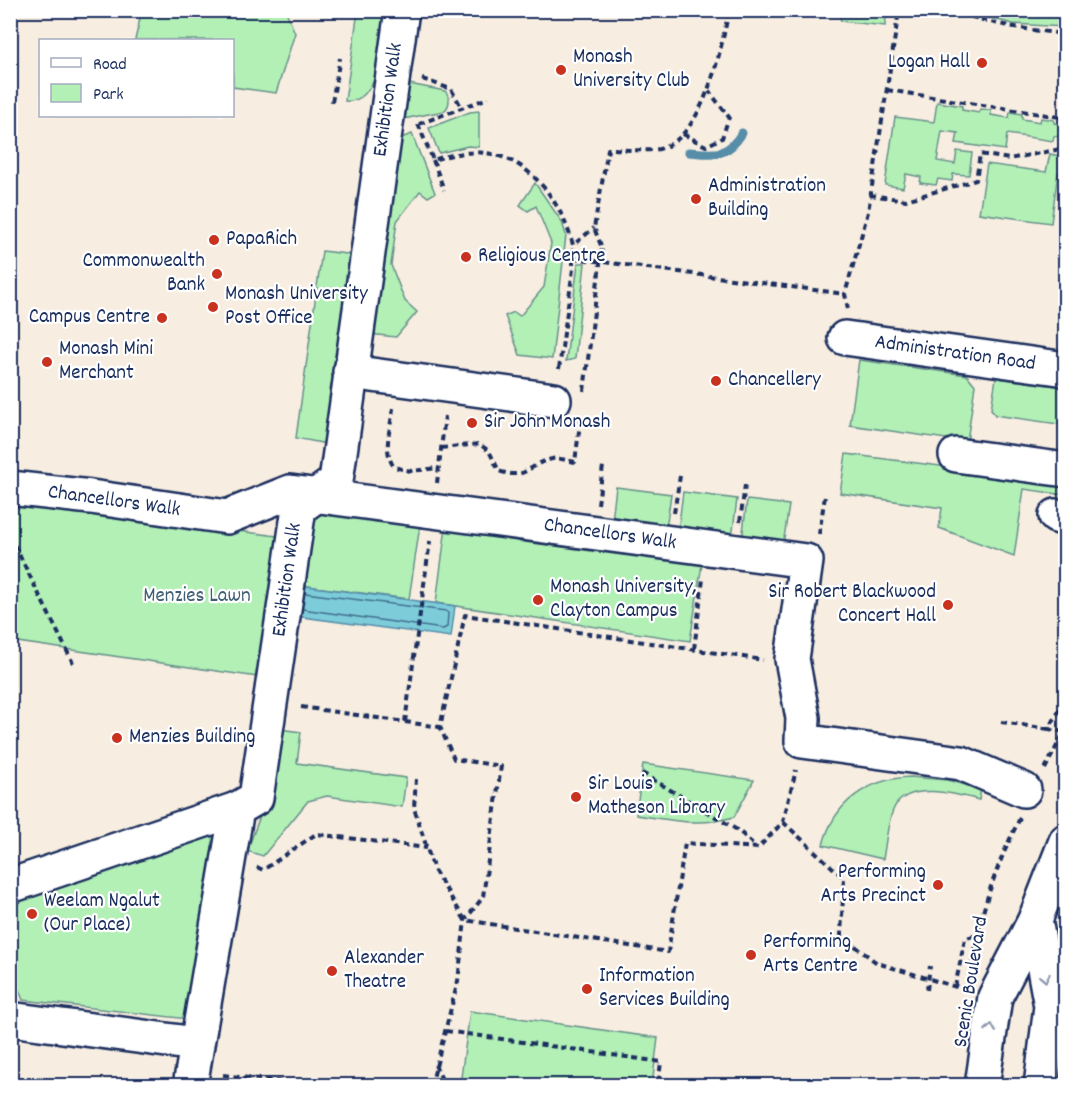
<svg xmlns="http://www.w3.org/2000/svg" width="1076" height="1096" viewBox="0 0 1076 1096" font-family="Dekko,sans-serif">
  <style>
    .built { fill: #f7ede0; fill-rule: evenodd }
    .green { fill: #b2f0b6; stroke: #66908a; stroke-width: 1.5 }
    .water { fill: #7dccd9; stroke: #568da8; stroke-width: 1.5 }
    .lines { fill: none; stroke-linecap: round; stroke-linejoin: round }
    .shore { stroke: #426e8f; stroke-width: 1.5 }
    .stream { stroke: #568da8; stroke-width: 9 }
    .minor-casing { stroke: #1b2f5e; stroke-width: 38 }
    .path { stroke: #1b2f5e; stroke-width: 4; stroke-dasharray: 6 4.5; stroke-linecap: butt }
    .minor { stroke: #fff; stroke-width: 33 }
    .path-bridge { stroke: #1b2f5e; stroke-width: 4; stroke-dasharray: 6 4.5; stroke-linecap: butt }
    .oneway { stroke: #8d97ae }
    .poi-dot { fill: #c8321e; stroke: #fff; stroke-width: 2 }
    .labels { text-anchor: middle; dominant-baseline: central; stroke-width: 4.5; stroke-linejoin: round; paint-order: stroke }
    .poi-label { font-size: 21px; fill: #1b2f5e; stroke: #fff; text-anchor: start }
    .street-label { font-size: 21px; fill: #1b2f5e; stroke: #fff }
    .park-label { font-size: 21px; fill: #415f74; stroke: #fff }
  </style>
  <rect width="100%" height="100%" fill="#fff"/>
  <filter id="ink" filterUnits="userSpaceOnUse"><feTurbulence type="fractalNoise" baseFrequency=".0167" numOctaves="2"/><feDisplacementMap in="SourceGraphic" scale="12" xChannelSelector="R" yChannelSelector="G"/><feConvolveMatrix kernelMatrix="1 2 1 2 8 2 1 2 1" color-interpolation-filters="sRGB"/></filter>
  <g filter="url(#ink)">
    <!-- built -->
    <path class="built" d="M11,11H1065V1085H11ZM40,40H232V116H40Z"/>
    <!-- green -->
    <g class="green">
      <polygon points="142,10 286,11 295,33 276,93 233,87 232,40 135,40"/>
      <path d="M358,11H389C385,35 381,105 345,101Z"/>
      <polygon points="850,11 887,11 885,26 841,21 840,16"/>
      <polygon points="963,11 1065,11 1065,27 1013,24"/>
      <path d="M404,83L445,91C451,97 450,106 444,111L398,120Z"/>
      <polygon points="937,102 962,106 962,110 979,113 980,109 991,110 991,115 1009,118 1010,112 1022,114 1022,119 1040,122 1041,118 1054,120 1054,123 1065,125 1065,138 1054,136 1053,141 1007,134 1005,150 956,143 958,133 942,131 937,161 955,164 957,151 972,153 969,175 953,174 952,181 938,179 936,185 920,183 921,177 906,174 903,188 885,185 895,117 934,122"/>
      <polygon points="479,111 479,147 468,146 439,153 429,128 470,112"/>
      <polygon points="412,134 435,193 428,197 420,191 397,221 391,265 405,301 417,312 396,337 369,334 395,140"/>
      <polygon points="1065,150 1065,174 1058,173 1051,223 979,213 987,164 1046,172 1050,154 1064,157"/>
      <polygon points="535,183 562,222 566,235 552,359 520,355 505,316 514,312 520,316 544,287 551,243 536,206 528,211 520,205"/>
      <polygon points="322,251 355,255 327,444 296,438"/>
      <polygon points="578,263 585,263 575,359 566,361"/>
      <polygon points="859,360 967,375 975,385 967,442 850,425"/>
      <polygon points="996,378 1065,387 1065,425 995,415 991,409"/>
      <polygon points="846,454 1066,482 1065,495 1024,489 1014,556 939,528 942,508 840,493"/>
      <polygon points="616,487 671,494 666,529 612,521"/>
      <polygon points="683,492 737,499 732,538 678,531"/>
      <polygon points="747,500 789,505 783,545 742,540"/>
      <polygon points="12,501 284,537 264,678 11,641"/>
      <polygon points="309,509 420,525 409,599 299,585"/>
      <polygon points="446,527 702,564 690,641 436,603"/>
      <polygon points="279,729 301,732 297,763 406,778 402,807 327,796 308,801 263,856 247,851 269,792"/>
      <path d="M643,764L754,780L734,817C699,827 672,820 636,815Z"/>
      <path d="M910,777L947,780L981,789L979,800C956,794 908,781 894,808C887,822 886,844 883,859L823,845C834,802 868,779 910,777Z"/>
      <polygon points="217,830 188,1019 23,1000 11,969 18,902"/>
      <polygon points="470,1011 658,1038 652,1085 460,1085"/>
    </g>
    <!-- water -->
    <polygon class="water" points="299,585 455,606 451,637 295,616"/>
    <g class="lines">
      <!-- shore -->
      <polyline class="shore" points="302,609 443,629 447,627 448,613 446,611 305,593"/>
      <!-- stream -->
      <path class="stream" d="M689,152C716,154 727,157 742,133"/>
      <!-- minor casing -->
      <g class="minor-casing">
        <g id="minor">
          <polyline points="845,338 1066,369"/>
          <polyline points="350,372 554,400"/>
          <polyline points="956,455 1066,470"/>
          <polyline points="10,488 91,497 227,517 290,492 806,561 792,659 803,718 802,741 961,763 1024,790"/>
          <polyline points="1056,516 1066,519"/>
          <polyline points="10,886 237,809"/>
          <polyline points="1035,920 1051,1006 1041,1086"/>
          <polyline points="10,1019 196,1044"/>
          <polyline points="190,1086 237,809 256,798 299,508 336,481 402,10"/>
          <polyline points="982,1086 995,997 1035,920 1066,841"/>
        </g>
      </g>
      <!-- path -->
      <g class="path">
        <polyline points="791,10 813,14 826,10"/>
        <path d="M951,10C989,24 1026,30 1066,34"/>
        <polyline points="422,79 451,89 462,108"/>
        <polyline points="887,90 1066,118"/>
        <polyline points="332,102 340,58"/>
        <path d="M418,124L433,160C443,157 454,154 465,153C522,146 560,197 573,245L594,228"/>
        <polyline points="419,124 488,98"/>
        <polyline points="683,134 706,146 722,138 729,117 709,91"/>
        <polyline points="433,160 444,190"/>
        <polyline points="870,195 906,200 976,180 980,154 1009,159 1066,148"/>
        <polyline points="573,258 845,294"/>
        <polyline points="848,309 845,294 868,212 899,10"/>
        <polyline points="559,369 573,269 573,245"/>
        <path d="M584,391L602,248L594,228L608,149C624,149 644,152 659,149C704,138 721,49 729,10"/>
        <path d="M393,408C391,428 382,450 394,467L411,471L439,468"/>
        <path d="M441,448L479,444L489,451L499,471C527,481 528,464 552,459C558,457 569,461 575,462L581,416"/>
        <polyline points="437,483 445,416"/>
        <polyline points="598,504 603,466"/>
        <polyline points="674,513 680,476"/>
        <polyline points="740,522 745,485"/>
        <polyline points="819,534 825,496"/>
        <polyline points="10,536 73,663"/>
        <polyline points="694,649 703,579"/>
        <polyline points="301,707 440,727"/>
        <polyline points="405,722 430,541"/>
        <polyline points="1001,722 1049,729"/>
        <polyline points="1045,769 1064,732 1049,729 1066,698"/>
        <polyline points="642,773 739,831 757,848"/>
        <polyline points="416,779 414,808 434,870 465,920 668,952 685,843 758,848 783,822 796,770"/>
        <polyline points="783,822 844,878 841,935 877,963 966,990"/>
        <polyline points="257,867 263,870 316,834 427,848"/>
        <path d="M971,973C978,917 995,868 1020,818"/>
        <polyline points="955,987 965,939 975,935"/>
        <polyline points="446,1031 661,1062 658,1086"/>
        <polyline points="435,1065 445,1086"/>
        <polyline points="223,1075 292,1083"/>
        <polyline points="431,1086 458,981 465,920 483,897 501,766 454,759 440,727 465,615 763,660"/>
      </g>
      <!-- minor -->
      <use href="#minor" class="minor"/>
      <!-- path-bridge -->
      <polyline class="path-bridge" points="927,990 930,966"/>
    </g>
    <!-- one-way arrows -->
    <defs><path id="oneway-chevron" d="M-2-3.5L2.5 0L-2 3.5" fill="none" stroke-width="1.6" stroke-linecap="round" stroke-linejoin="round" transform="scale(1.5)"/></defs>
    <g class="oneway">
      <use href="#oneway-chevron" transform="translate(1045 978) rotate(79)"/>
      <use href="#oneway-chevron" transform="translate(991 1028) rotate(-81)"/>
    </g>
  </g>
  <!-- markers -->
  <g class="poi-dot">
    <circle cx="982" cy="63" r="6"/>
    <circle cx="561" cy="70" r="6"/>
    <circle cx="696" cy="199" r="6"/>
    <circle cx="214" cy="240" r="6"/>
    <circle cx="466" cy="257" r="6"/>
    <circle cx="217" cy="274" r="6"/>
    <circle cx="213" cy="307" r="6"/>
    <circle cx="162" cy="318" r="6"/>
    <circle cx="47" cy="362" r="6"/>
    <circle cx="716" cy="381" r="6"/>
    <circle cx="472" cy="423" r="6"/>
    <circle cx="538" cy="600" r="6"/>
    <circle cx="948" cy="605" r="6"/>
    <circle cx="117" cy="738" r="6"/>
    <circle cx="576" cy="797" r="6"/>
    <circle cx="938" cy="885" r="6"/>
    <circle cx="32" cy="914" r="6"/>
    <circle cx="751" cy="955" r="6"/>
    <circle cx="332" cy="971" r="6"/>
    <circle cx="587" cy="989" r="6"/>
  </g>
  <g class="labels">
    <!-- poi labels -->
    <g class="poi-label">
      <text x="573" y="58">Monash<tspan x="573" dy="24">University Club</tspan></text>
      <text x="970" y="63" text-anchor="end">Logan Hall</text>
      <text x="708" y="187">Administration<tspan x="708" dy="24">Building</tspan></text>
      <text x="226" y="240">PapaRich</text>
      <text x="478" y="257">Religious Centre</text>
      <text x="205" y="262" text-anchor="end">Commonwealth<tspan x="205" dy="24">Bank</tspan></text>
      <text x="225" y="295">Monash University<tspan x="225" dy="24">Post Office</tspan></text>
      <text x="150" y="318" text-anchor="end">Campus Centre</text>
      <text x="59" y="350">Monash Mini<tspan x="59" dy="24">Merchant</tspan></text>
      <text x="728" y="381">Chancellery</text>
      <text x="484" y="423">Sir John Monash</text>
      <text x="550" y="588">Monash University,<tspan x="550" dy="24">Clayton Campus</tspan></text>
      <text x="936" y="593" text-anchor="end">Sir Robert Blackwood<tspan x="936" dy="24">Concert Hall</tspan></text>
      <text x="129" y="738">Menzies Building</text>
      <text x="588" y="785">Sir Louis<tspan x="588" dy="24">Matheson Library</tspan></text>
      <text x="926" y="873" text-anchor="end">Performing<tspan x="926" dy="24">Arts Precinct</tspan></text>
      <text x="44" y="902">Weelam Ngalut<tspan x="44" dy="24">(Our Place)</tspan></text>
      <text x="763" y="943">Performing<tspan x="763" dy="24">Arts Centre</tspan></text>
      <text x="344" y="959">Alexander<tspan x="344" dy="24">Theatre</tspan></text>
      <text x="599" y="977">Information<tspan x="599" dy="24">Services Building</tspan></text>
    </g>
    <!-- street labels -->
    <g class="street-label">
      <text transform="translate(389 100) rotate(-82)">Exhibition Walk</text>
      <text transform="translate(955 354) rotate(8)">Administration Road</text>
      <text transform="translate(114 502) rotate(8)">Chancellors Walk</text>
      <text transform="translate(610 535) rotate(8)">Chancellors Walk</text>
      <text transform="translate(288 580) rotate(-82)">Exhibition Walk</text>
      <text transform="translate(972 982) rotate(-81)">Scenic Boulevard</text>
    </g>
    <!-- park labels -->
    <g class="park-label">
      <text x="197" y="597">Menzies Lawn</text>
    </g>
  </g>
  <!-- margin -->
  <rect width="1076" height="1096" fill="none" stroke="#fff" stroke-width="36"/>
  <rect x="18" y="18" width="1040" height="1060" fill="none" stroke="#1b2f5e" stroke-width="2" filter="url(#ink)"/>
  <!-- legend -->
  <rect x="39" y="39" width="195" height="78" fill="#ffffff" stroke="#a4acbf" stroke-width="1.5"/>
  <rect x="51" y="58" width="30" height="9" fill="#ffffff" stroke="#a4acbf" stroke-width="1.5"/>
  <text x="93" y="69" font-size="18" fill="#1b2f5e">Road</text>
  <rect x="51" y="84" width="30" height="18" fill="#b2f0b6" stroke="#a4acbf" stroke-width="1.5"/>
  <text x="93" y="99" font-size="18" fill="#1b2f5e">Park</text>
</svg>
